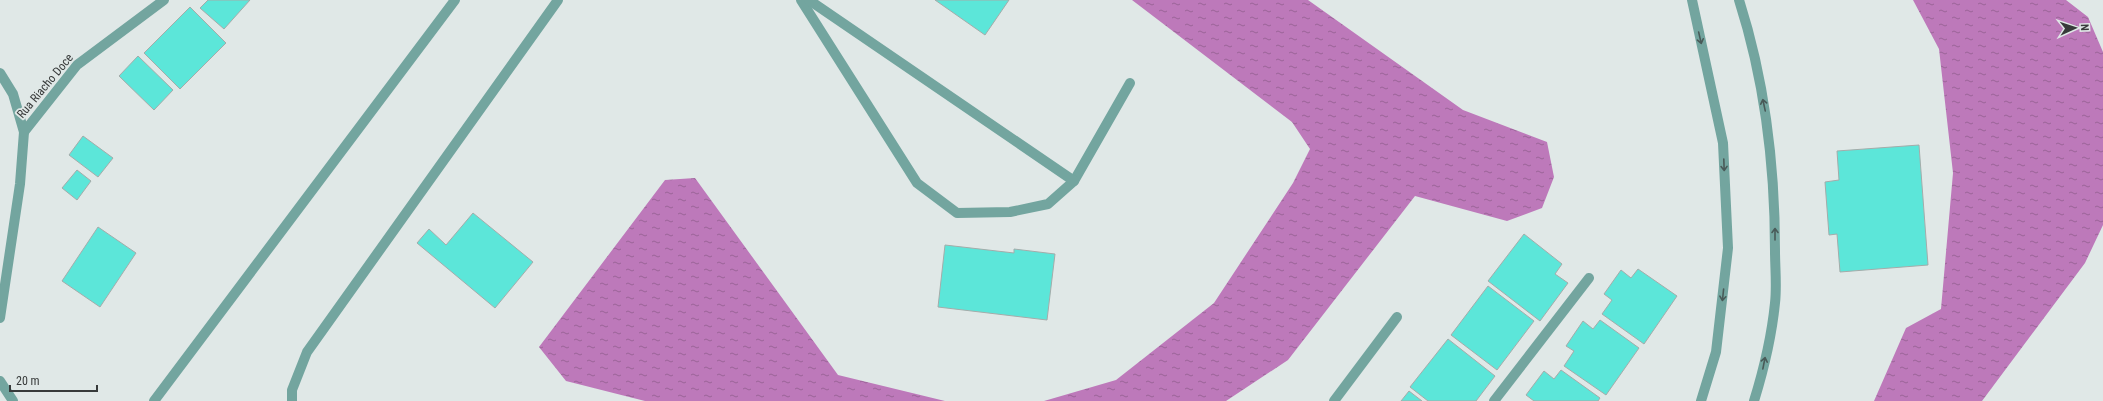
<svg xmlns="http://www.w3.org/2000/svg" width="2103" height="401" viewBox="0 0 2103 401" font-family="'Roboto Condensed',sans-serif">
  <style>
    .water { fill: url(#water-ripples) }
    .building { fill: #5ce6d9; stroke: #a4acaa }
    .lines { fill: none; stroke-linecap: round; stroke-linejoin: round }
    .minor { stroke: #73a59f; stroke-width: 10 }
    .oneway { stroke: #495a58 }
    .labels { text-anchor: middle; dominant-baseline: central; stroke-width: 3.5; stroke-linejoin: round; paint-order: stroke }
    .street-label { font-size: 12px; fill: #373a3a; stroke: #e0e8e7 }
  </style>
  <defs>
    <pattern id="water-ripples" width="26" height="14" patternUnits="userSpaceOnUse"><rect width="26" height="14" fill="#bd79ba"/><path d="M2 4q2-2 4 0t4 0M15 11q2-2 4 0t4 0" fill="none" stroke="#9a6498"/></pattern>
  </defs>
  <rect width="100%" height="100%" fill="#e0e8e7"/>
  <!-- water -->
  <g class="water">
    <polygon points="1132,0 1308,0 1463,110 1547,142 1554,177 1542,208 1507,221 1415,196 1288,360 1226,401 1044,401 1116,380 1214,303 1293,183 1310,149 1292,122"/>
    <polygon points="1913,0 2066,0 2088,17 2103,52 2103,225 2085,263 1982,401 1874,401 1906,328 1941,309 1953,173 1939,49"/>
    <polygon points="695,178 838,375 945,401 645,401 566,381 539,347 665,180"/>
  </g>
  <!-- building -->
  <g class="building">
    <polygon points="208,0 250,0 224,29 200,8"/>
    <polygon points="935,0 1009,0 985,35"/>
    <polygon points="190,7 226,43 180,89 144,53"/>
    <polygon points="138,56 173,90 154,110 119,76"/>
    <polygon points="83,136 113,158 98,177 69,155"/>
    <polygon points="1919,145 1928,265 1840,272 1837,234 1829,235 1825,182 1839,180 1837,151"/>
    <polygon points="77,170 91,181 77,200 62,188"/>
    <polygon points="473,213 533,262 495,308 417,243 429,229 446,245"/>
    <polygon points="98,227 136,253 100,307 62,281"/>
    <polygon points="1524,234 1562,264 1555,274 1568,283 1540,321 1488,281"/>
    <polygon points="945,245 1014,253 1014,249 1055,254 1047,320 938,307"/>
    <polygon points="1638,269 1677,296 1644,344 1602,314 1612,300 1604,294 1621,270 1631,278"/>
    <polygon points="1488,286 1534,321 1497,370 1451,335"/>
    <polygon points="1600,320 1639,348 1606,395 1564,366 1574,351 1566,346 1583,321 1593,329"/>
    <polygon points="1448,339 1495,376 1476,401 1428,401 1410,387"/>
    <polygon points="1561,370 1600,398 1598,401 1534,401 1526,395 1544,371 1554,379"/>
    <polygon points="1409,391 1422,401 1401,401"/>
  </g>
  <g class="lines">
    <!-- minor -->
    <g class="minor">
      <polyline points="801,0 917,183 957,213 1010,212 1048,204 1074,181 1130,83"/>
      <polyline points="809,0 1074,181"/>
      <polyline points="1692,0 1723,143 1728,248 1716,352 1701,401"/>
      <path d="M1739,0C1765,81 1775,167 1775,251C1775,268 1777,286 1775,303C1772,333 1763,372 1754,401"/>
      <polyline points="0,73 13,94 24,132 20,184 0,318"/>
      <polyline points="24,132 77,65 164,0"/>
      <polyline points="0,381 13,401"/>
      <polyline points="154,401 455,0"/>
      <polyline points="292,401 292,390 307,352 558,0"/>
      <polyline points="1334,401 1397,317"/>
      <polyline points="1494,401 1589,278"/>
    </g>
  </g>
  <!-- one-way arrows -->
  <defs><path id="oneway-shaft" d="M-6 0H5M1.5-3L5.5 0L1.5 3" fill="none" stroke-width="1.6" stroke-linecap="round" stroke-linejoin="round"/></defs>
  <g class="oneway">
    <use href="#oneway-shaft" transform="translate(1700 38) rotate(77)"/>
    <use href="#oneway-shaft" transform="translate(1764 105) rotate(-102)"/>
    <use href="#oneway-shaft" transform="translate(1724 165) rotate(88)"/>
    <use href="#oneway-shaft" transform="translate(1775 234) rotate(-90)"/>
    <use href="#oneway-shaft" transform="translate(1723 295) rotate(96)"/>
    <use href="#oneway-shaft" transform="translate(1764 363) rotate(-79)"/>
  </g>
  <g class="labels">
    <!-- street labels -->
    <g class="street-label">
      <text transform="translate(45 86) rotate(-50)">Rua Riacho Doce</text>
    </g>
  </g>
  <!-- north arrow -->
  <g transform="translate(2075 28) rotate(87)" stroke="#e0e8e7" stroke-width="3" paint-order="stroke">
  <path d="M0-3L7 15L0 10L-7 15Z" fill="#373a3a"/>
  <text y="-6" font-size="11" font-weight="bold" text-anchor="middle" fill="#373a3a">N</text>
  </g>
  <!-- scale -->
  <path d="M10 385v6h87v-6" fill="none" stroke="#373a3a" stroke-width="2"/>
  <text x="16" y="385" font-size="12" fill="#373a3a" stroke="#e0e8e7" stroke-width="3" paint-order="stroke">20 m</text>
</svg>
